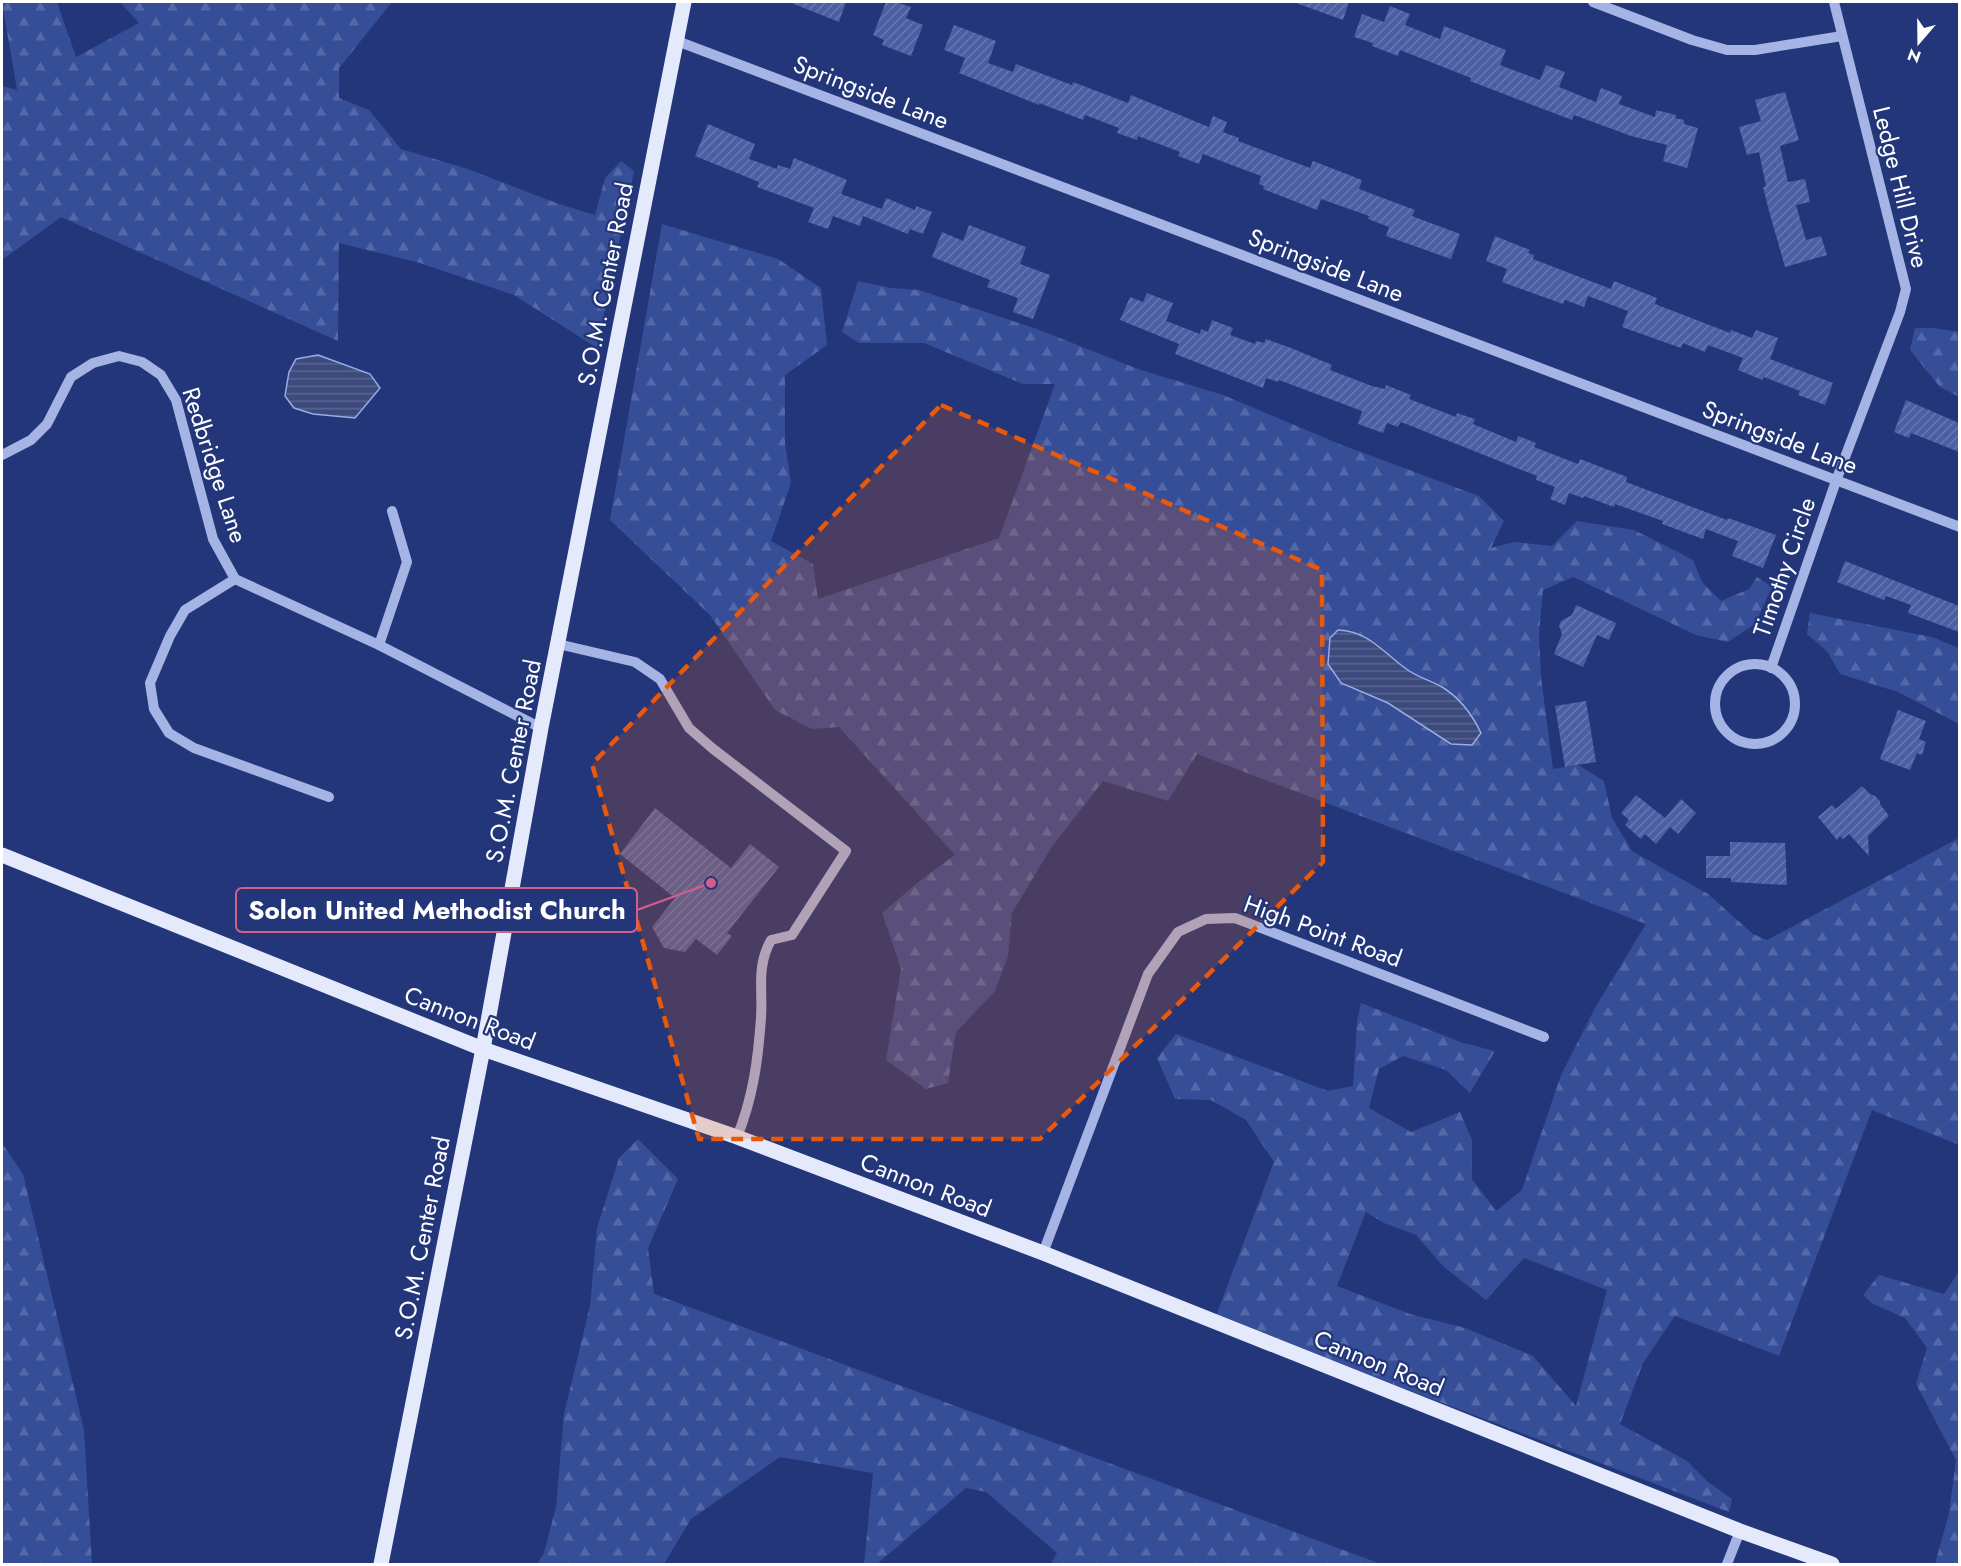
<svg xmlns="http://www.w3.org/2000/svg" width="1961" height="1566" viewBox="0 0 1961 1566" font-family="Jost,sans-serif">
  <style>
    .forest { fill: url(#forest-firs); fill-rule: evenodd }
    .water { fill: url(#water-rules); stroke: #99ace5; stroke-width: 1.5 }
    .building { fill: url(#building-hatch) }
    .lines { fill: none; stroke-linecap: round; stroke-linejoin: round }
    .minor { stroke: #a5b4e4; stroke-width: 10 }
    .major { stroke: #e5e9fc; stroke-width: 15 }
    .marked { fill: #e8590c; fill-opacity: 0.2; stroke: #e8590c; stroke-width: 4.5; stroke-dasharray: 12 8; stroke-linejoin: round }
    .labels { text-anchor: middle; dominant-baseline: central; stroke-width: 4.5; stroke-linejoin: round; paint-order: stroke }
    .street-label { font-size: 24px; fill: #fff; stroke: #23367a }
    .leader { fill: none; stroke: #d45d8c; stroke-width: 2 }
    .callout-dot { fill: #d45d8c; stroke: #23367a; stroke-width: 2 }
    .callout { fill: #23367a; stroke: #d45d8c; stroke-width: 2 }
    .callout-label { font-size: 26px; text-anchor: middle; font-weight: bold; fill: #fff }
  </style>
  <defs>
    <pattern id="forest-firs" width="22" height="20" patternUnits="userSpaceOnUse" patternTransform="scale(1.5)"><rect width="22" height="20" fill="#364d97"/><path d="M5 1l3.5 6h-7zM16 11l3.5 6h-7z" fill="#5468a7"/></pattern>
    <pattern id="water-rules" width="6" height="5" patternUnits="userSpaceOnUse" patternTransform="scale(1.5)"><rect width="6" height="5" fill="#3c4a7d"/><path d="M0 2.5h6" fill="none" stroke="#596590"/></pattern>
    <pattern id="building-hatch" width="6" height="6" patternUnits="userSpaceOnUse" patternTransform="scale(1.5)"><rect width="6" height="6" fill="#4b5fa3"/><path d="M-1 1l2-2M0 6l6-6M5 7l2-2" fill="none" stroke="#6677b1"/></pattern>
  </defs>
  <rect width="100%" height="100%" fill="#23367a"/>
  <!-- forest -->
  <g class="forest">
    <polygon points="2,2 57,2 76,57 139,23 120,2 392,2 339,68 339,98 369,110 401,149 465,168 559,204 595,215 605,178 621,161 634,171 597,348 514,295 420,263 339,243 338,341 61,217 2,260 2,86 17,90"/>
    <path d="M662,224L778,259L821,288L827,345L785,375V443L791,483L771,541L813,564L818,599L999,538L1055,384H1023L924,343H859L842,332L858,281L891,288L919,290L1037,329L1138,369L1223,395L1342,445L1479,496L1504,521L1491,548L1514,542L1552,546L1577,521L1634,530L1672,549L1693,560L1702,582L1721,601L1749,589L1757,577L1772,587L1755,624L1728,642L1696,635L1573,577L1543,590L1539,635L1541,677L1553,769L1578,765L1604,781L1612,818L1632,851L1708,894L1753,934L1767,940L1959,838V1145L1872,1110L1779,1356L1675,1316L1643,1363L1620,1424L1687,1461L1707,1481L1732,1499L1729,1512L1311,1353L1214,1321L1274,1162L1246,1120L1211,1100L1175,1099L1157,1058L1176,1034L1328,1091L1353,1086L1357,1021L1361,1003L1463,1043L1495,1051L1470,1093L1446,1070L1403,1056L1379,1069L1369,1108L1411,1132L1460,1112L1472,1140V1179L1496,1211L1522,1190L1561,1075L1596,1006L1646,924L1197,754L1168,801L1103,781L1051,848L1012,913L1008,956L995,991L956,1032L948,1083L926,1089L886,1060L901,968L882,913L922,879L955,855L839,727L812,729L775,710L710,615L610,520ZM1351,630L1376,643L1406,670L1444,688L1451,744L1388,703L1341,683ZM1366,1212L1384,1223L1416,1235L1444,1267L1486,1300L1524,1258L1607,1290L1576,1406L1533,1356L1465,1328L1410,1314L1337,1286Z"/>
    <polygon points="1915,328 1933,328 1959,332 1959,397 1940,387 1910,350"/>
    <polygon points="1810,613 1932,637 1959,648 1959,724 1898,692 1840,674 1827,651 1807,634"/>
    <polygon points="638,1139 678,1179 648,1248 654,1294 1381,1564 1051,1564 1057,1553 986,1492 966,1488 877,1564 864,1564 873,1473 780,1457 691,1519 664,1564 537,1564 544,1553 556,1507 564,1414 590,1306 597,1228 619,1158"/>
    <polygon points="2,1143 23,1174 84,1430 92,1564 2,1564"/>
    <polygon points="1959,1271 1959,1564 1935,1564 1949,1513 1956,1460 1916,1384 1927,1348 1905,1318 1873,1304 1863,1295 1879,1275 1944,1294"/>
  </g>
  <!-- water -->
  <g class="water">
    <polygon points="318,355 370,374 380,388 355,418 313,414 294,408 285,396 289,372 296,359"/>
    <path d="M1338,630C1368,631 1382,651 1405,668C1416,677 1430,680 1442,687C1460,698 1472,714 1481,733L1472,745L1451,744L1388,703L1341,683L1328,664L1330,638Z"/>
  </g>
  <!-- building -->
  <g class="building">
    <polygon points="789,2 846,2 839,22"/>
    <polygon points="886,2 896,2 911,7 906,18 923,25 911,56 882,45 884,40 873,35"/>
    <polygon points="1296,2 1349,2 1343,20 1296,3"/>
    <polygon points="1390,6 1410,14 1405,25 1440,39 1444,26 1506,50 1500,65 1540,80 1546,65 1565,72 1559,87 1596,102 1601,88 1622,96 1619,104 1655,117 1656,110 1676,115 1675,118 1684,120 1684,124 1698,128 1687,168 1663,161 1667,145 1631,136 1574,115 1572,120 1470,81 1471,78 1400,50 1398,56 1372,46 1373,43 1354,37 1362,14 1384,22"/>
    <polygon points="954,25 996,41 988,63 1013,72 1016,64 1072,85 1073,82 1128,103 1131,95 1209,127 1213,116 1227,122 1223,132 1239,138 1238,141 1310,168 1313,161 1362,180 1359,189 1415,210 1412,216 1460,234 1451,259 1386,236 1389,227 1368,219 1369,216 1321,199 1317,210 1263,189 1264,186 1259,184 1261,176 1229,164 1203,154 1199,164 1178,156 1180,152 1138,136 1137,140 1117,133 1119,128 1085,115 1083,120 1039,103 1039,105 959,73 965,58 944,50"/>
    <polygon points="1785,92 1799,140 1780,146 1788,182 1805,179 1810,202 1796,205 1806,240 1821,236 1827,255 1785,267 1769,211 1763,187 1766,186 1759,152 1747,155 1739,127 1761,121 1755,100"/>
    <polygon points="708,124 755,144 749,159 777,169 778,165 790,169 794,158 847,180 841,194 882,209 886,198 915,210 916,206 932,212 923,234 910,229 908,234 863,216 860,226 833,216 828,229 808,222 814,208 757,187 759,182 695,156"/>
    <polygon points="969,225 1026,247 1020,264 1050,275 1033,319 1013,312 1018,298 987,287 990,280 932,257 942,232 963,241"/>
    <polygon points="1495,236 1530,250 1528,253 1534,255 1533,259 1611,289 1614,281 1657,298 1655,304 1730,333 1731,330 1752,338 1756,330 1778,338 1770,359 1833,383 1825,405 1798,395 1800,391 1764,377 1762,380 1738,370 1743,358 1708,345 1705,352 1683,343 1681,348 1622,327 1628,311 1588,296 1584,307 1565,300 1563,304 1502,282 1507,269 1486,261"/>
    <polygon points="1147,293 1173,303 1166,321 1200,334 1201,329 1208,332 1212,320 1233,328 1230,335 1255,344 1256,341 1264,343 1266,339 1291,348 1332,365 1330,370 1372,386 1385,389 1386,385 1411,395 1409,399 1456,417 1457,413 1475,419 1473,424 1516,442 1518,436 1536,443 1534,447 1578,464 1580,459 1627,477 1626,482 1727,520 1728,518 1776,535 1763,568 1732,556 1738,541 1706,529 1703,539 1662,524 1663,521 1615,504 1614,507 1584,496 1583,498 1569,493 1565,505 1550,499 1555,487 1536,480 1537,476 1464,447 1401,422 1398,427 1387,423 1383,433 1358,424 1362,411 1279,380 1278,382 1266,378 1263,388 1175,354 1179,344 1120,320 1130,297 1143,302"/>
    <polygon points="1906,400 1959,423 1959,452 1911,433 1909,438 1894,432"/>
    <polygon points="1845,561 1959,606 1959,632 1908,613 1911,605 1886,596 1884,600 1837,582"/>
    <polygon points="1576,605 1616,623 1609,640 1597,635 1583,667 1554,654 1562,634 1559,626 1561,621 1572,615"/>
    <polygon points="1586,701 1596,762 1565,767 1555,706"/>
    <polygon points="1898,710 1926,721 1919,739 1926,742 1922,755 1917,753 1910,770 1880,759"/>
    <polygon points="1862,786 1871,795 1874,795 1880,801 1880,804 1889,816 1868,836 1869,856 1849,834 1843,839 1840,836 1837,840 1818,817 1832,805 1836,809"/>
    <polygon points="1636,795 1665,818 1681,799 1696,813 1678,834 1670,827 1656,844 1645,834 1641,839 1625,825 1629,820 1621,813"/>
    <polygon points="655,808 731,868 750,844 779,867 727,933 732,936 717,955 696,939 685,952 664,948 652,927 675,898 620,854"/>
    <polygon points="1730,842 1785,843 1787,885 1731,882 1731,878 1706,878 1706,856 1730,856"/>
  </g>
  <g class="lines">
    <!-- minor -->
    <g class="minor">
      <polyline points="1593,2 1692,40 1727,50 1755,50 1842,36"/>
      <polyline points="677,41 1960,527"/>
      <polyline points="2,455 31,440 47,424 71,377 93,363 119,356 142,362 161,375 176,400 213,539 235,579 379,645 541,728"/>
      <polyline points="235,579 185,610 170,636 150,683 154,709 169,733 194,748 329,797"/>
      <path d="M558,644L635,662L660,679L689,728L712,748L846,851L792,935L771,940C756,968 763,988 761,1018C758,1060 753,1098 737,1137"/>
      <polyline points="379,645 407,562 392,511"/>
      <circle cx="1755" cy="704" r="40"/>
      <polyline points="1771,668 1836,481 1900,312 1906,289 1834,2"/>
      <polyline points="1043,1253 1148,974 1178,932 1206,919 1235,918 1544,1037"/>
      <polyline points="1727,1564 1740,1531"/>
    </g>
    <!-- major -->
    <g class="major">
      <polyline points="2,855 483,1049 737,1137 1043,1253 1740,1531 1832,1564"/>
      <polyline points="381,1564 483,1049 541,728 684,2"/>
    </g>
  </g>
  <!-- marked area -->
  <path class="marked" d="M941,405L1322,570L1323,862L1040,1139H699L592,764Z"/>
  <g class="labels">
    <!-- street labels -->
    <g class="street-label">
      <text transform="translate(871 92) rotate(21)">Springside Lane</text>
      <text transform="translate(1901 187) rotate(76)">Ledge Hill Drive</text>
      <text transform="translate(1326 265) rotate(21)">Springside Lane</text>
      <text transform="translate(605 284) rotate(-79)">S.O.M. Center Road</text>
      <text transform="translate(1780 437) rotate(21)">Springside Lane</text>
      <text transform="translate(215 465) rotate(72)">Redbridge Lane</text>
      <text transform="translate(1784 567) rotate(-71)">Timothy Circle</text>
      <text transform="translate(513 761) rotate(-79)">S.O.M. Center Road</text>
      <text transform="translate(1323 931) rotate(20)">High Point Road</text>
      <text transform="translate(470 1018) rotate(21)">Cannon Road</text>
      <text transform="translate(926 1185) rotate(21)">Cannon Road</text>
      <text transform="translate(422 1238) rotate(-79)">S.O.M. Center Road</text>
      <text transform="translate(1379 1363) rotate(22)">Cannon Road</text>
    </g>
  </g>
  <!-- callouts -->
  <path class="leader" d="M711 883L637 910"/>
  <circle class="callout-dot" cx="711" cy="883" r="6"/>
  <rect class="callout" x="236" y="888" width="401" height="44" rx="6"/>
  <g class="callout-label">
    <text x="437" y="919">Solon United Methodist Church</text>
  </g>
  <!-- border -->
  <rect width="1961" height="1566" fill="none" stroke="#ffffff" stroke-width="6"/>
  <!-- north arrow -->
  <g transform="translate(1919 42) rotate(200)" stroke="#23367a" stroke-width="4.5" paint-order="stroke">
  <path d="M0-4.5L10 22L0 15L-10 22Z" fill="#ffffff"/>
  <text y="-9" font-size="16" font-weight="bold" text-anchor="middle" fill="#ffffff">N</text>
  </g>
</svg>
